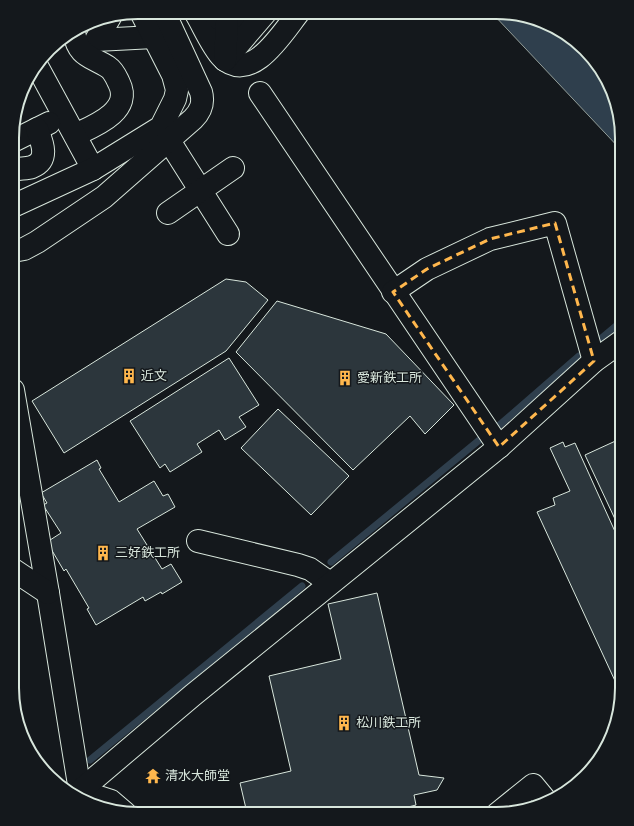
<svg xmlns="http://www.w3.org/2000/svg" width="634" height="826" viewBox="0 0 634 826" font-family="'Sofia Sans Condensed','Noto Sans JP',sans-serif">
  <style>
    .water { fill: #2f3f4d; stroke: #939e99 }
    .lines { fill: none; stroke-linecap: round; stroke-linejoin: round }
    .stream { stroke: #2f3f4d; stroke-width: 7 }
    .building { fill: #2c363c; stroke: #d8e6dc }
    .minor-casing { stroke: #d8e6dc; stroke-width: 24 }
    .minor { stroke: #14181c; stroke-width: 22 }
    .marked { fill: none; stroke: #ffb74d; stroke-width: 3; stroke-dasharray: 8 5; stroke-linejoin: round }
    .labels { text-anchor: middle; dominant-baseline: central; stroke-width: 3; stroke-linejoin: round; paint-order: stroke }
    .poi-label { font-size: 13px; fill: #d8e6dc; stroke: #14181c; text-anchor: start }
    .rim { fill: none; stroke: #d8e6dc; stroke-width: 2 }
  </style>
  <rect width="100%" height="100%" fill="#14181c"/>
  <!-- water -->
  <polygon class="water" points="492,13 512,13 561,33 609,84 622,138 622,151"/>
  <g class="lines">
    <!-- stream -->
    <g class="stream">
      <polyline points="597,342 622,321"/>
      <polyline points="496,428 579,356"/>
      <polyline points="331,562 483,437"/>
      <polyline points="90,760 302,586"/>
    </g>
  </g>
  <!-- building -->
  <g class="building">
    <polygon points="226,279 246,282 268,300 226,351 64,453 32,401"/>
    <polygon points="277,301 386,334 454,405 425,434 410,416 353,470 236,352"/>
    <polygon points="229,358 259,405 239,417 246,427 225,440 219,430 197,444 202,452 170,472 165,464 160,468 130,421"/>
    <polygon points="278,409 349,476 311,515 241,448"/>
    <polygon points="622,438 622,534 585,455"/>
    <polygon points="563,442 565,447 575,443 622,547 622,696 537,512 555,505 553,498 570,491 550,448"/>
    <polygon points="97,460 101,468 99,469 119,502 154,481 163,496 168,494 175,507 137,529 162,569 171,564 182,582 162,594 161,592 145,601 143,597 96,625 87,609 89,608 66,569 64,571 47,542 61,533 43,505 47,503 41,493"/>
    <polygon points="377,593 419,775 444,778 437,790 414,795 416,805 381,814 247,813 240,783 291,771 269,676 341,659 328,604"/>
  </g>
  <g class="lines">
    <!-- minor casing -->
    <g class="minor-casing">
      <g id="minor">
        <path d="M195,12C203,25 212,47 222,57C251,86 283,32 299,12"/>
        <path d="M213,12C219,23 235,26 239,12"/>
        <polyline points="110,17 96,40 154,37"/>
        <path d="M74,32C78,57 91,56 108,67C114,71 116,77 119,83C133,111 94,126 75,135"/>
        <polyline points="225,60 266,12"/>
        <polyline points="225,60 227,22"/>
        <polyline points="37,66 93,169"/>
        <polyline points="260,93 499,447"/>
        <polyline points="161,128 228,234"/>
        <polyline points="13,141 49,123"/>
        <path d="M13,170C19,168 26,169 32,167C50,160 42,142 37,129"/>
        <polyline points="13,206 93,169 161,127 175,99 177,90 173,75 141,12"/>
        <polyline points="168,213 233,168"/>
        <path d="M13,251L24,249L37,242L104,197L193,119C201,111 204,103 201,92L164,12"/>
        <polyline points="393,292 427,269 490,239 555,223 594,361"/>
        <polyline points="13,390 48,593 80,791 78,796"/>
        <polyline points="198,541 298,565 310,569 330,583"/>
        <polyline points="12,569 48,593"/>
        <polyline points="80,791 111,801 125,813"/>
        <polyline points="75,795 193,695 499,447 594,361 622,341"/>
        <polyline points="497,814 533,785 547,802"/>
      </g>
    </g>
    <!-- minor -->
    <use href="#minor" class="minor"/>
  </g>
  <!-- marked area -->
  <path class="marked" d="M555,223L594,361L499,447L393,292L427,269L490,239Z"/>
  <!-- icons -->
  <defs>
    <g id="building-bare" transform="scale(1.2)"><path d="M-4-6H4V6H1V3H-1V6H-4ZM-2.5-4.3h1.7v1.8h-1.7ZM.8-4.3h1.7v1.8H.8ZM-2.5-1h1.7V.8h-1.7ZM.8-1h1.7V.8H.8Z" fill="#ffb74d" stroke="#14181c" stroke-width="2.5" paint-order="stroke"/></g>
    <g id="temple-bare" transform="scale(1.2)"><path d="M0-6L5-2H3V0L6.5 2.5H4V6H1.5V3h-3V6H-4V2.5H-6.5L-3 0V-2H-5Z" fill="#ffb74d" stroke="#14181c" stroke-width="2.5" paint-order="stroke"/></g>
  </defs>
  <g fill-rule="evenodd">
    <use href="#building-bare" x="129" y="376"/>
    <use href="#building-bare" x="345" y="378"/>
    <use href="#building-bare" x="103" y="553"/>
    <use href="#building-bare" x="344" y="723"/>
    <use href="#temple-bare" x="153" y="776"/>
  </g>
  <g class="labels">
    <!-- poi labels -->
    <g class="poi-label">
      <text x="141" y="376">近文</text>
      <text x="357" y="378">愛新鉄工所</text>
      <text x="115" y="553">三好鉄工所</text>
      <text x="356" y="723">松川鉄工所</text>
      <text x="165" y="776">清水大師堂</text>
    </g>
  </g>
  <!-- crop -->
  <path d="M0 0H634V826H0ZM138 19H496A119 119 0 0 1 615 138V688A119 119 0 0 1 496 807H138A119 119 0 0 1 19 688V138A119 119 0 0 1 138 19Z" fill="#14181c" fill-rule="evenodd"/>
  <path class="rim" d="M138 19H496A119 119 0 0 1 615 138V688A119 119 0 0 1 496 807H138A119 119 0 0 1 19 688V138A119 119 0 0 1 138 19Z"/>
</svg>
